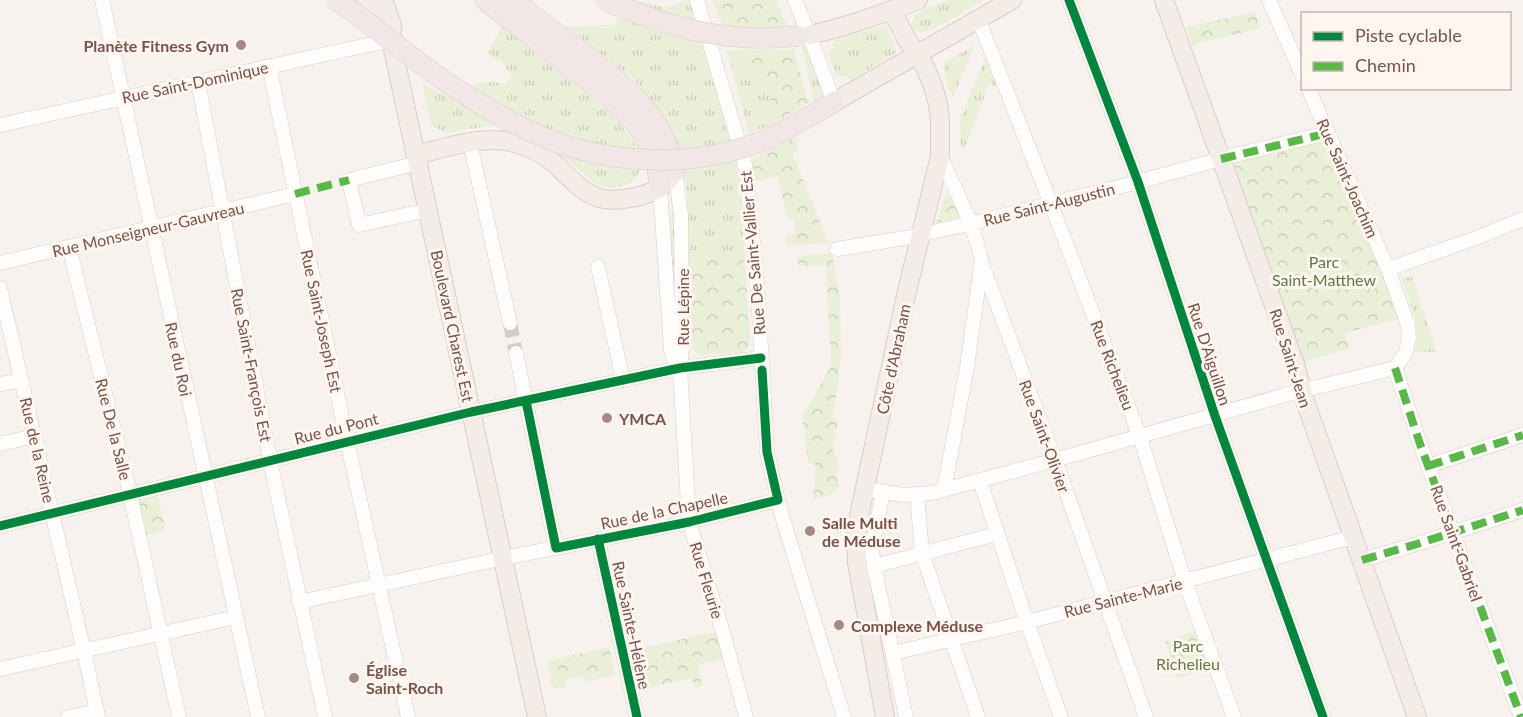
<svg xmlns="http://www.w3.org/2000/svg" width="1523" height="717" viewBox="0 0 1523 717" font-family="Lato,sans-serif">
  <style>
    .grass { fill: url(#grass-tufts) }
    .forest { fill: url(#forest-crowns) }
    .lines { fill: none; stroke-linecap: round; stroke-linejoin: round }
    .minor-tunnel { stroke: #d8cac5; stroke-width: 14; stroke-dasharray: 14 7; stroke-linecap: butt }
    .minor-casing { stroke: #d8cdca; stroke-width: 15 }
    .major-casing { stroke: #dacdca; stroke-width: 20 }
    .highway-casing { stroke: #dacdca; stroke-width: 21 }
    .minor { stroke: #fefdfc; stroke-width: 14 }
    .major { stroke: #f4ece6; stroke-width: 18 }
    .highway { stroke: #f2e6e6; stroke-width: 20 }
    .highway-bridge-casing { stroke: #dacdca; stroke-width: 21; stroke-linecap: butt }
    .highway-bridge { stroke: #f2e6e6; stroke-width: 20 }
    .quiet { stroke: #58b947; stroke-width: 8; stroke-dasharray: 15 8; stroke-linecap: butt }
    .cycleway-casing { stroke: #fff6f0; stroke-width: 13 }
    .cycleway { stroke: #00873e; stroke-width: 9 }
    .poi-dot { fill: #a68984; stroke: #fff6f0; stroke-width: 2 }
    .labels { text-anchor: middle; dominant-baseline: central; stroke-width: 6; stroke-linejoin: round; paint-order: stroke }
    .poi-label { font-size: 16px; font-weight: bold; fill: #7a514b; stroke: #fff6f0; text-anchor: start }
    .street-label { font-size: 16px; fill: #7a514b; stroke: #fff6f0 }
    .park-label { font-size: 16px; fill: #5e7a3f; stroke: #fff6f0 }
  </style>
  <defs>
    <pattern id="grass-tufts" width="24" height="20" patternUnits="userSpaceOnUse" patternTransform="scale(1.5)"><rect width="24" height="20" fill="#eaefd8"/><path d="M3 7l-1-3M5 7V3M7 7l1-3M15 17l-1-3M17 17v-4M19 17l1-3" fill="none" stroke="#cccfbb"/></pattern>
    <pattern id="forest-crowns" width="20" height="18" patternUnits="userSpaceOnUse" patternTransform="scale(1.5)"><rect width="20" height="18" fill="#eaefd8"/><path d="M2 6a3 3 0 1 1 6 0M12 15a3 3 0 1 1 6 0" fill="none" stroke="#cccfbb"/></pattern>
  </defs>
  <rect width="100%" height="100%" fill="#f8f2ee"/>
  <!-- grass -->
  <g class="grass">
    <polygon points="627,0 634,0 664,7 691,0 739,172 745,256 689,258 687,195 684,175 674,142 655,106 634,79 565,27 614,25"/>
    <path d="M947,0H984C972,7 930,35 918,32C913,31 913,29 911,25C914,9 934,6 947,0Z"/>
    <polygon points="886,25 897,52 850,81 848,76 842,77 836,75 830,60 829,51 833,48 833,41"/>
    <path d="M502,27L587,94L620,122L636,146L640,171L633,182L622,186L608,188L593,182L566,159L542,141L514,127L493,125L447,133L431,125L422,84L455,100C476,83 477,79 505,84L512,75L501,61L492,57L488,51Z"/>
    <polygon points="801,43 807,44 825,93 814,102"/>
    <path d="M975,45L953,98C949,87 943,75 944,63Z"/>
    <polygon points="739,49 749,72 768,79 771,125 749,133 727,51"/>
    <polygon points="986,56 1000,86 989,85 964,149 961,147 960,119"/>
    <polygon points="673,211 676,213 677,351 671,264 671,214"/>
    <path d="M1411,276L1413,280L1437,352H1414C1423,327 1410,304 1402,280L1404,278Z"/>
  </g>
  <!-- forest -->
  <g class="forest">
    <path d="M711,0H777C781,15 786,24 796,35L725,29Z"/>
    <polygon points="1255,12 1261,28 1192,45 1186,27"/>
    <polygon points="739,49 777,50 794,49 808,103 771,125 768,80 749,73"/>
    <polygon points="1328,133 1405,317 1345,333 1349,349 1295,364 1221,159"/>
    <polygon points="798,136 798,146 793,155 829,244 786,245 786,235 795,234 794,220 787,218 778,176 755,181 750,160"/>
    <polygon points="947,195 951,197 960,218 937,223 945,196"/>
    <polygon points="832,253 840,297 841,357 835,407 831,416 838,420 833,450 839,465 836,476 840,487 830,495 813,500 816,465 808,463 802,417 831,366 826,265 799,266 796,256"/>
    <polygon points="745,256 750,340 749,346 742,353 700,355 694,351 688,343 689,258"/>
    <polygon points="156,488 166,530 140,537 130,494"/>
    <polygon points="1198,629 1211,667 1178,679 1165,642"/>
    <polygon points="716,632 724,659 698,665 702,686 695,688 692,678 644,689 636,649"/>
    <polygon points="609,647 615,675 585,682 583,676 565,680 566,686 553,689 547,661"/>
  </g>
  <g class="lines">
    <!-- minor-tunnel -->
    <polyline class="minor-tunnel" points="510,323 516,353"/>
    <!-- minor casing -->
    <g class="minor-casing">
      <g id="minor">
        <polyline points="102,0 258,717"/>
        <polyline points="697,0 745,164 748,189 758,294 767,452 781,513 844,717"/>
        <polyline points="795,0 809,35 834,102"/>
        <polyline points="1069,0 1138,182 1215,416 1323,717"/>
        <polyline points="1269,0 1302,75"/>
        <polyline points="978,18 1051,204 1140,437 1185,582 1234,717"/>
        <polyline points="269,66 347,441 408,717"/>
        <polyline points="198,82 270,460 325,717"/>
        <polyline points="1308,88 1388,269 1408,325 1409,338 1406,352 1395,368"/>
        <polyline points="0,125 391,40"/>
        <polyline points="470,143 510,323"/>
        <path d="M940,156C954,186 977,231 982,264L1055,460L1146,717"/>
        <polyline points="418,163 349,180 359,225 428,210"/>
        <polyline points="675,171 681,215 682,349 680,368 689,522 725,639 746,717"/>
        <polyline points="660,187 671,350 674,359 680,368"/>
        <polyline points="69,247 130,494 179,717"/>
        <polyline points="837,249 905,238 969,224 1138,182 1231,156 1328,133"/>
        <polyline points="0,263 295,194"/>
        <polyline points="598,267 623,380"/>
        <polyline points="1388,269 1476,238 1523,219"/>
        <polyline points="0,288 84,651 98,717"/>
        <polyline points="516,353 556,548"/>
        <polyline points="1395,368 1420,444 1521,717"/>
        <polyline points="0,384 22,380"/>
        <polyline points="0,444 35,436"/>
        <polyline points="1428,466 1523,435"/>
        <polyline points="980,481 1027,622 1061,717"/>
        <polyline points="865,489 903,495 932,493 1055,460 1292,393 1395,368"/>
        <polyline points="944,490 967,367 981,267"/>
        <polyline points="883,492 873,542 872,550 874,566 906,717"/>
        <polyline points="917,495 922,553 978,717"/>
        <polyline points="0,526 471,412 680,368 761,358"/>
        <polyline points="598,539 637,717"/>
        <polyline points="1362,560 1417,544 1523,510"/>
        <polyline points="874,566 997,534"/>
        <polyline points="299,602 504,558 689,522 778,500"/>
        <polyline points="893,653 1027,622 1353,537"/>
        <polyline points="0,669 236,617"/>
        <polyline points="68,717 97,711"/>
      </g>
    </g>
    <!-- major casing -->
    <g class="major-casing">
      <g id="major">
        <polyline points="367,0 376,26 383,33"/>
        <polyline points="383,0 392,25 391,40 537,717"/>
        <polyline points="1164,0 1295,364 1304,398 1417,717"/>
        <path d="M809,35C847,27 882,14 918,0"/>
        <polyline points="834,102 1012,0"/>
        <path d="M416,155C445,148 483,135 511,142C525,146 538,151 549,159C566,172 581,195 604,199C614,201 625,199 636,197C650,194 661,189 671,177"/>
        <polyline points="885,717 857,562 856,537 860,511 907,291 940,156 940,121 938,104 933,86 925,67 906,38 892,11"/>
      </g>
    </g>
    <!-- highway casing -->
    <g class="highway-casing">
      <g id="highway">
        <path d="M485,0C514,23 543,46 573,69C596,87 623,106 641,131C652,148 658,168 660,187"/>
        <path d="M512,0C535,17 557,34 579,50C621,82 665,116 675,171"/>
        <polyline points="814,114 834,102"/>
      </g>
    </g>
    <!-- minor -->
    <use href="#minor" class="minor"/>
    <!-- major -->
    <use href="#major" class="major"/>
    <!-- highway -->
    <use href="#highway" class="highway"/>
    <!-- highway-bridge casing -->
    <g class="highway-bridge-casing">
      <g id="highway-bridge">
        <path d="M336,0C373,24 405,54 442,79C475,102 511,124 548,139C615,165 694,168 762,141C780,134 797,123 814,114"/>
        <path d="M605,0C668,28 729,44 798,36"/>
      </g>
    </g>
    <!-- highway-bridge -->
    <use href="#highway-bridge" class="highway-bridge"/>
    <!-- quiet -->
    <g class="quiet">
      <polyline points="1221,159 1328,133"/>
      <polyline points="295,194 349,180"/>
      <polyline points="1395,368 1420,444 1521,717"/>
      <polyline points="1428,466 1523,435"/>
      <polyline points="1362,560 1417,544 1523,510"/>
    </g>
    <!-- cycleway casing -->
    <g class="cycleway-casing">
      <g id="cycleway">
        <polyline points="1069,0 1138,182 1215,416 1323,717"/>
        <polyline points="526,401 556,548 689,522 778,500 767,452 762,370"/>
        <polyline points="0,526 471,412 680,368 761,358"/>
        <polyline points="598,539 637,717"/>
      </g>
    </g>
    <!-- cycleway -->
    <use href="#cycleway" class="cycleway"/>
  </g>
  <!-- markers -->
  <g class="poi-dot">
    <circle cx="241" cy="45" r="6"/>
    <circle cx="607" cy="418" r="6"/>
    <circle cx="810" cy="531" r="6"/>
    <circle cx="839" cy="625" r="6"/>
    <circle cx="354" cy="678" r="6"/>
  </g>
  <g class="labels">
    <!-- poi labels -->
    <g class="poi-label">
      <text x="229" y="45" text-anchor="end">Planète Fitness Gym</text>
      <text x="619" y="418">YMCA</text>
      <text x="822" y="522">Salle Multi<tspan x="822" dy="18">de Méduse</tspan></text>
      <text x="851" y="625">Complexe Méduse</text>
      <text x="366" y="669">Église<tspan x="366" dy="18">Saint-Roch</tspan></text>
    </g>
    <!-- street labels -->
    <g class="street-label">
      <text transform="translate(195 82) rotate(-12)">Rue Saint-Dominique</text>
      <text transform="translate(1348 178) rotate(66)">Rue Saint-Joachim</text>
      <text transform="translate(1049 204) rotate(-14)">Rue Saint-Augustin</text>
      <text transform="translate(148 229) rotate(-13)">Rue Monseigneur-Gauvreau</text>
      <text transform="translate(752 253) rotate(-95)">Rue De Saint-Vallier Est</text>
      <text transform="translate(682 307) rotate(-90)">Rue Lépine</text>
      <text transform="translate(322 321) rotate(78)">Rue Saint-Joseph Est</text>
      <text transform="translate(453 326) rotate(78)">Boulevard Charest Est</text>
      <text transform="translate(1210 354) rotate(72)">Rue D'Aiguillon</text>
      <text transform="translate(1291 358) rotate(72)">Rue Saint-Jean</text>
      <text transform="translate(179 359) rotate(78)">Rue du Roi</text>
      <text transform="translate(893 359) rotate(-78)">Côte d'Abraham</text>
      <text transform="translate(252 365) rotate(79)">Rue Saint-François Est</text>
      <text transform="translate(1113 365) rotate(69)">Rue Richelieu</text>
      <text transform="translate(336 428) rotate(-14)">Rue du Pont</text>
      <text transform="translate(114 429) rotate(76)">Rue De la Salle</text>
      <text transform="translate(1045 436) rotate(70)">Rue Saint-Olivier</text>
      <text transform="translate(38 450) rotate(77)">Rue de la Reine</text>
      <text transform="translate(664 510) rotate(-12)">Rue de la Chapelle</text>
      <text transform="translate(1457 543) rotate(70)">Rue Saint-Gabriel</text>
      <text transform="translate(707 580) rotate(73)">Rue Fleurie</text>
      <text transform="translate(1123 597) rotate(-14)">Rue Sainte-Marie</text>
      <text transform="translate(632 625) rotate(78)">Rue Sainte-Hélène</text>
    </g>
    <!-- park labels -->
    <g class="park-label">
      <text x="1324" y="261">Parc<tspan x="1324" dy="18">Saint-Matthew</tspan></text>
      <text x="1188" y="645">Parc<tspan x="1188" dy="18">Richelieu</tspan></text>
    </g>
  </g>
  <!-- legend -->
  <rect x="1301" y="12" width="210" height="78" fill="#fff6f0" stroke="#cab4ae" stroke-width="1.5"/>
  <rect x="1313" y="32" width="30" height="9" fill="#00873e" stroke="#cab4ae" stroke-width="1.5"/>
  <text x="1355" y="42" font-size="18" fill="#7a514b">Piste cyclable</text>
  <rect x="1313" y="62" width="30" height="9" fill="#58b947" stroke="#cab4ae" stroke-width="1.5"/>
  <text x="1355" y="72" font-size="18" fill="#7a514b">Chemin</text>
</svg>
